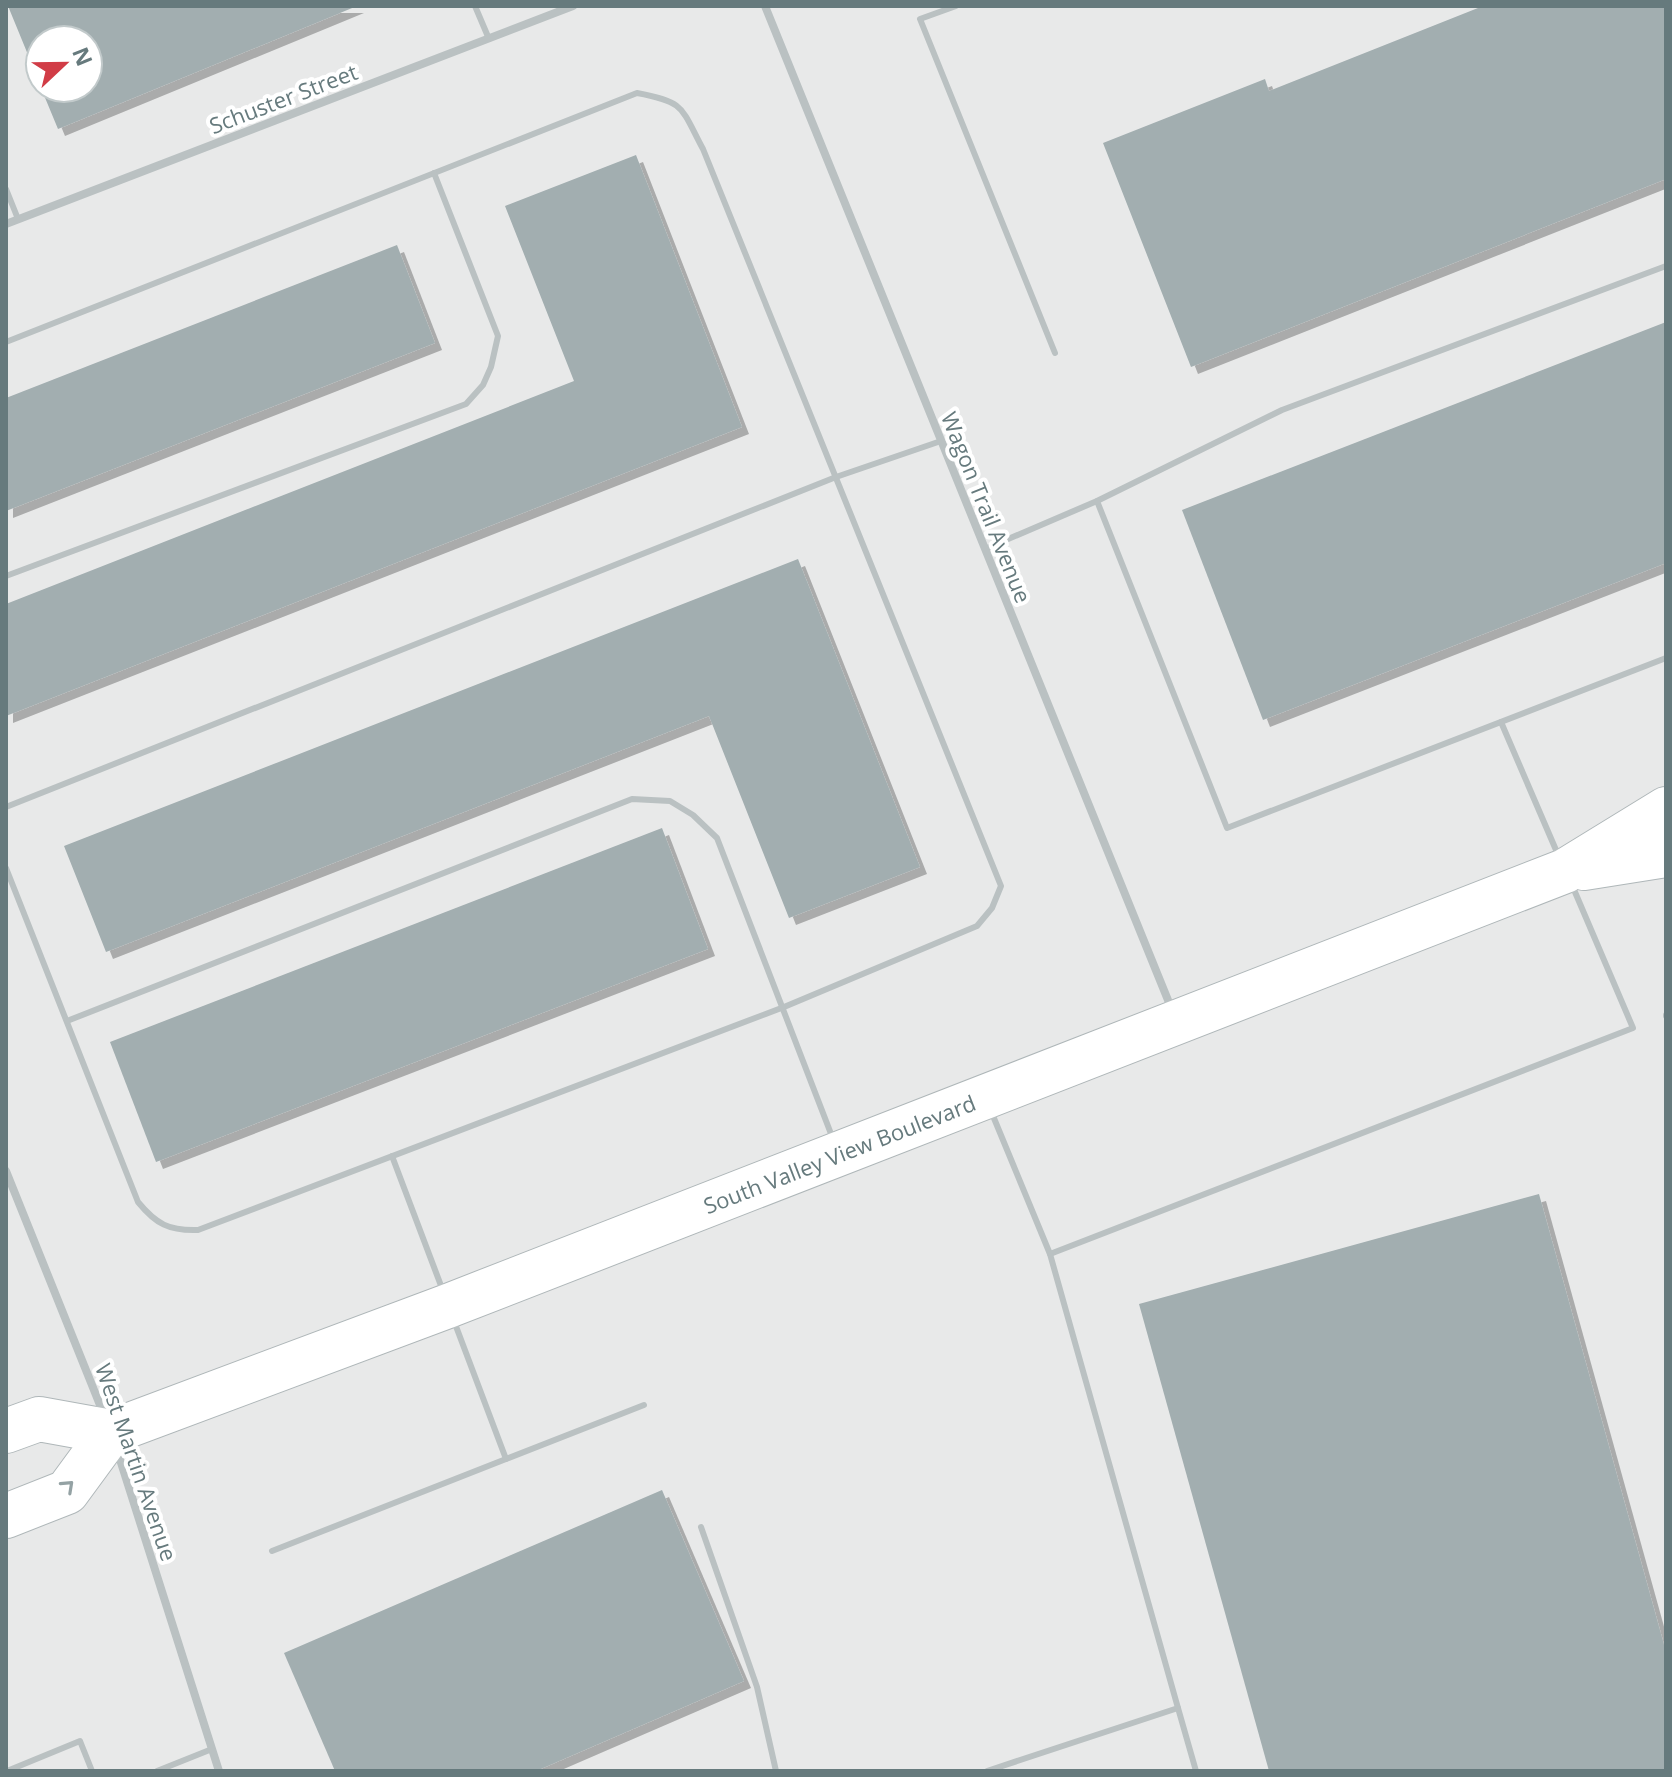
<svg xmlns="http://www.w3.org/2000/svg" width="1672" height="1777" viewBox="0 0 1672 1777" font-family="'Open Sans',sans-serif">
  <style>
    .built { fill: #e8e9e9; fill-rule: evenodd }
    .building { fill: #a2aeb0; filter: url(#shadow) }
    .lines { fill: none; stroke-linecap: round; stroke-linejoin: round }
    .secondary-casing { stroke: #afb7b9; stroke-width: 46 }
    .lane { stroke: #bac1c2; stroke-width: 6 }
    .street { stroke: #bac1c2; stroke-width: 8 }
    .secondary { stroke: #fff; stroke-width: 44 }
    .oneway { stroke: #94a2a4 }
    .labels { text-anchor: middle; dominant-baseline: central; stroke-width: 8; stroke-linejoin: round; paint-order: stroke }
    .street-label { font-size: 22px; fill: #667a7d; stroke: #fff }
  </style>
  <defs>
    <filter id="shadow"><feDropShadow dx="7" dy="7" stdDeviation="0" flood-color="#0004"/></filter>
  </defs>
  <rect width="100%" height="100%" fill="#f8f7f5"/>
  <!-- built -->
  <path class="built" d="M6,6H1666V1771H6ZM40,40H88V88H40Z"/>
  <!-- building -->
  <g class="building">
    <polygon points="8,6 357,6 58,129 41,88 88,88 88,40 40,40 40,84"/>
    <polygon points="1483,6 1666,6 1666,179 1191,367 1103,143 1265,79 1269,91"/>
    <polygon points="636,155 742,427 6,716 6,604 574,381 505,206"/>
    <polygon points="397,245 435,343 6,511 6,398"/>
    <polygon points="1666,322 1666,563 1263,720 1182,510"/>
    <polygon points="798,559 920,867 789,918 709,716 106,952 64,846"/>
    <polygon points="662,828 708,949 156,1162 110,1042"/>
    <polygon points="1539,1194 1666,1652 1666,1771 1269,1771 1139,1304"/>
    <polygon points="662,1490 744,1681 536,1771 335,1771 284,1653"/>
  </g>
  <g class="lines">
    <!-- secondary casing -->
    <g class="secondary-casing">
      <g id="secondary">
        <polyline points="1584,868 1666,855"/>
        <path id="s1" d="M6,1431L39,1419L111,1432L448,1306L1565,871L1666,809"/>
        <polyline points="6,1516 67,1492 111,1432"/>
      </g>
    </g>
    <!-- lane -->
    <g class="lane">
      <polyline points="475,6 489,39"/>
      <polyline points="956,6 920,19 1055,353"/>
      <polyline points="6,189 18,219"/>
      <path d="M6,342L637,93C686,102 681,108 703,149L1001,886L992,908L977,926L784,1007L198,1230C169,1231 156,1224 138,1202L6,868"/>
      <polyline points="1097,501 1227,828 1666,658"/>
      <polyline points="985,549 1097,501 1282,410 1666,266"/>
      <polyline points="6,576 466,404 483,385 491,367 498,336 434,173"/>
      <polyline points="1501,722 1559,857"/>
      <polyline points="6,807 836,477 941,441"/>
      <polyline points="1666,1015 1666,1016"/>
      <polyline points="67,1021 632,799 670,801 693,815 717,838 833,1139"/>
      <polyline points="392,1156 443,1291"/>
      <polyline points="1050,1254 1633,1028 1572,885"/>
      <polyline points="454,1321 506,1459 644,1405"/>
      <polyline points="701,1527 757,1687 776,1771"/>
      <polyline points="272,1551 506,1459"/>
      <polyline points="1178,1708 1196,1771"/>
      <polyline points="7,1771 80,1741 92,1771"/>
      <polyline points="157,1771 212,1749"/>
      <polyline points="987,1771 1178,1708 1050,1254 991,1111"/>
    </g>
    <!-- street -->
    <g class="street">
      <polyline points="765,6 1172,1010"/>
      <polyline points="6,224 573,6"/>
      <polyline points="6,1171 104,1415"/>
      <polyline points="117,1450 219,1771"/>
    </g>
    <!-- secondary -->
    <use href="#secondary" class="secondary"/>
  </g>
  <!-- one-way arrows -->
  <defs><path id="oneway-chevron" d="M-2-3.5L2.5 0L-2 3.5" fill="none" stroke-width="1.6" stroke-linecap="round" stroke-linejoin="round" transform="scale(2)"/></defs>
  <use class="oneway" href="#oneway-chevron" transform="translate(68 1486) rotate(-43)"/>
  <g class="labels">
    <!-- street labels -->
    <g class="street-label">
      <text transform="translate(283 98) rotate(-21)">Schuster Street</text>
      <text transform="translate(987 507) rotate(68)">Wagon Trail Avenue</text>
      <text stroke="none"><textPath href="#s1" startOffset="888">South Valley View Boulevard</textPath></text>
      <text transform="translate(137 1462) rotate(71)">West Martin Avenue</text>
    </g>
  </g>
  <!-- border -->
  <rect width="1672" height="1777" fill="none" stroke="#667a7d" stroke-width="16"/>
  <!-- north arrow -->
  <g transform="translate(64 64) rotate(68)"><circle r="38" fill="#ffffff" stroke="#c2cacb" stroke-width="2"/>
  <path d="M0-6L14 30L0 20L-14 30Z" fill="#d13c46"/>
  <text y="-12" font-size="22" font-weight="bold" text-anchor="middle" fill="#667a7d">N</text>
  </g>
</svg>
